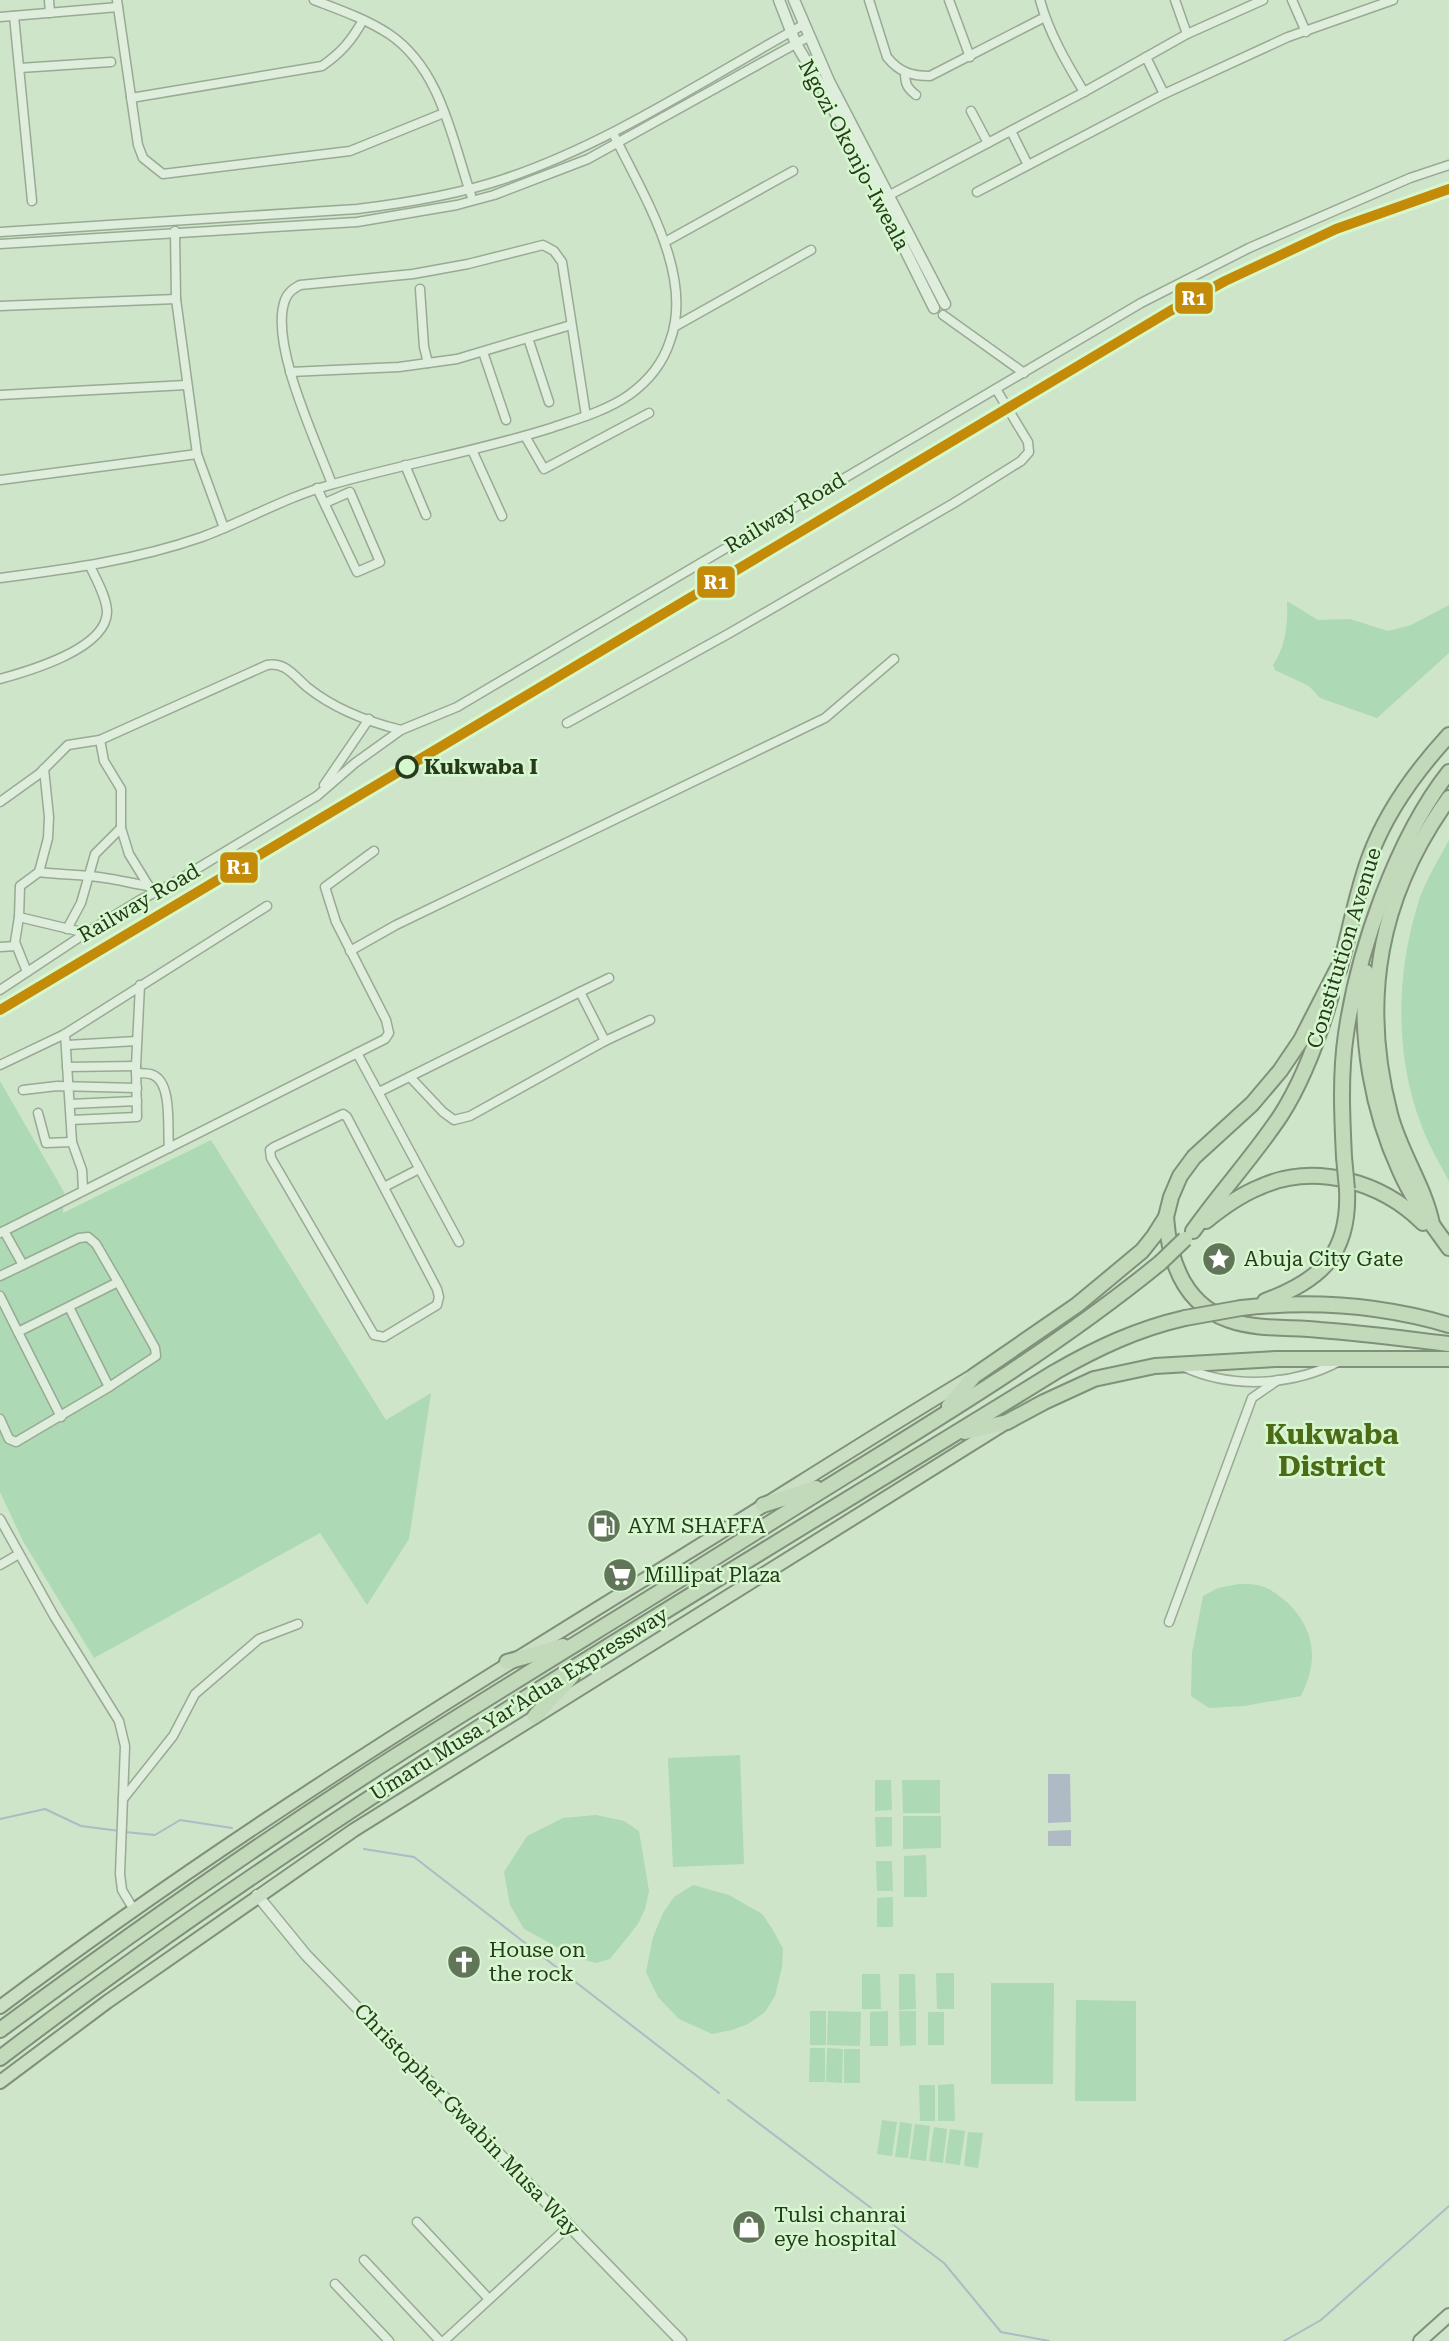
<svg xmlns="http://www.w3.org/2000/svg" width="1449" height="2341" viewBox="0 0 1449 2341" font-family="'Roboto Serif',serif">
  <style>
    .green { fill: #add9b4 }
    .water { fill: #afbac5 }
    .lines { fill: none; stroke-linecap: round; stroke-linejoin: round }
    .stream { stroke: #afbac5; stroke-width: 2 }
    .minor-casing { stroke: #99aa94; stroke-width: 11 }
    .tertiary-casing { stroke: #99aa94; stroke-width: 13 }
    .primary-casing { stroke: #80907a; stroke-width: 16 }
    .trunk-casing { stroke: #80907a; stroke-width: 16 }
    .motorway-casing { stroke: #80907a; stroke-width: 18 }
    .minor { stroke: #dfeddd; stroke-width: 8 }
    .tertiary { stroke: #dfeddd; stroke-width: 10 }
    .primary { stroke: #d1e5cd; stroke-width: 12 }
    .trunk { stroke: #cadfc4; stroke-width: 12 }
    .motorway { stroke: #c2d9ba; stroke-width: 14 }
    .motorway-bridge-casing { stroke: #80907a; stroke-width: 18; stroke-linecap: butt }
    .motorway-bridge { stroke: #c2d9ba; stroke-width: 14 }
    .rail-1-casing { stroke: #d5f8cf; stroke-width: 16 }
    .rail-1 { stroke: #c38b07; stroke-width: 10 }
    .stop-dot { fill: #d5f8cf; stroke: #273a1b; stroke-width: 3.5 }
    .labels { text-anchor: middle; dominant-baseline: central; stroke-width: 5; stroke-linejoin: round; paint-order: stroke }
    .street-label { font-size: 21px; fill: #273a1b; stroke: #d5f8cf }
    .stop-label { font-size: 21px; font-weight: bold; fill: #273a1b; stroke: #d5f8cf; text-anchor: start }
    .poi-label { font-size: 21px; fill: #273a1b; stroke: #d5f8cf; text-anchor: start }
    .district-label { font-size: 28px; font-weight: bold; fill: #4d6a17; stroke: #d5f8cf }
    .line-badge { stroke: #d5f8cf; stroke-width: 2.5 }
    .badge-label { font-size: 19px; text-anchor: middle; font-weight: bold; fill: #fff }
  </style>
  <rect width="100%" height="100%" fill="#cee5ca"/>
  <!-- green -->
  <g class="green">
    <path d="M1287,601L1318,620L1350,619L1388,631L1411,625L1449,605V653L1377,718L1320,698L1309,686L1275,670L1273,665C1286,646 1288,623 1287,601Z"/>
    <path d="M1449,840V1181C1439,1162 1428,1144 1421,1124C1395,1055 1396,977 1417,907C1423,884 1438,861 1449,840Z"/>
    <polygon points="0,1081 64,1192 63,1213 211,1140 386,1420 431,1393 409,1539 367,1605 320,1533 94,1658 23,1541 0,1492"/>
    <path d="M1239,1584C1246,1584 1255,1584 1261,1586C1272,1589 1281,1597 1289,1604C1316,1632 1318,1662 1301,1696L1244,1706L1209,1708L1191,1696L1192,1653L1203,1596L1218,1588Z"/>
    <polygon points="740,1755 744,1864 673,1867 668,1758"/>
    <polygon points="875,1780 891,1780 892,1810 875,1811"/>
    <polygon points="940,1780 940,1813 903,1813 902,1780"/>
    <polygon points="596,1815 624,1821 639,1831 649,1891 645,1909 638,1924 610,1959 596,1963 577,1958 524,1929 510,1905 504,1872 527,1836 563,1818"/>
    <polygon points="903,1816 941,1816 941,1848 903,1849"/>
    <polygon points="875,1817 892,1817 892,1846 876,1847"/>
    <polygon points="926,1855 927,1897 904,1897 904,1856"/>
    <polygon points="876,1861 892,1861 893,1891 877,1891"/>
    <polygon points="693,1885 729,1895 762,1914 773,1930 783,1949 782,1967 775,1996 765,2012 748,2024 732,2030 712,2034 679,2019 658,1997 646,1972 653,1937 663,1913 674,1897"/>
    <polygon points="893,1897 893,1927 877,1927 877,1898"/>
    <polygon points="936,1973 954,1973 954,2009 937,2009"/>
    <polygon points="862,1974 880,1974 881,2009 862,2009"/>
    <polygon points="899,1974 915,1974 916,2009 899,2010"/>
    <polygon points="991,1983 1054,1983 1053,2084 991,2084"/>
    <polygon points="1076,2000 1136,2001 1136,2101 1075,2101"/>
    <rect x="810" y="2011" width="16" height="34"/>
    <polygon points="828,2011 861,2012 860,2046 827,2045"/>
    <polygon points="888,2011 888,2046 870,2046 870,2012"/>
    <polygon points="899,2011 916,2011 916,2045 900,2046"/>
    <rect x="928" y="2012" width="16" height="33"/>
    <polygon points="810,2048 825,2048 825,2082 809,2082"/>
    <polygon points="827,2048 843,2049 842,2083 826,2082"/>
    <rect x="844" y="2049" width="16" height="34"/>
    <polygon points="954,2084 955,2121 938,2121 938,2085"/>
    <polygon points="919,2085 935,2085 935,2121 920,2121"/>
    <polygon points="882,2120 897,2122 892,2156 877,2154"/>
    <polygon points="900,2122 912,2124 908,2158 895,2157"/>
    <polygon points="915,2124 930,2126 926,2161 910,2159"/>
    <polygon points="934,2127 947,2129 943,2163 929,2161"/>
    <polygon points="950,2129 965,2131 960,2165 945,2163"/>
    <polygon points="968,2132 983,2133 978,2168 964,2166"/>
  </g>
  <!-- water -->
  <g class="water">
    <polygon points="1048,1774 1070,1774 1071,1822 1048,1823"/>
    <polygon points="1071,1830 1071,1846 1048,1846 1048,1831"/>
  </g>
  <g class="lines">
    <!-- stream -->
    <g class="stream">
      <polyline points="0,1819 45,1809 81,1826 120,1831"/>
      <polyline points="125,1832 155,1835 180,1820 232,1828"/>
      <polyline points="364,1849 414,1857 719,2093"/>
      <polyline points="728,2100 944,2263 1001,2332 1049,2341"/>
      <polyline points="1284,2341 1321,2320 1449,2206"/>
    </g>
    <!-- minor casing -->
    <g class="minor-casing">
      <g id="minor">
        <polyline points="49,0 50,13"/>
        <polyline points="117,0 138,145 143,158 163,174 350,151 444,113"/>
        <path d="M314,0C340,10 366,19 389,34C441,69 452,139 471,195"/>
        <path d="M869,0L887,57C899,72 911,76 930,76L1045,17"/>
        <polyline points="949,0 970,57"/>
        <path d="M1040,0C1049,33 1066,62 1084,92"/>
        <polyline points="1175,0 1187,34"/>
        <polyline points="1292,0 1306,32"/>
        <polyline points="14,16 32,201"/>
        <polyline points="0,17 118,7"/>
        <polyline points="1146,57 1164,94"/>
        <polyline points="20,68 111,62"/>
        <path d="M905,72C905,84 907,88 916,95"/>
        <path d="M131,98L322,66C341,53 352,40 363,20"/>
        <polyline points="971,111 988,143"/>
        <polyline points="1011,131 1028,165"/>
        <polyline points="977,192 1164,94 1288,37 1393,0"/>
        <polyline points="886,197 1084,92 1187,34 1263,0"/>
        <polyline points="175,231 176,299 197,454 224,528"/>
        <path d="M0,232L357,209C407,203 456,195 504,179C611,143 705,79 803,25"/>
        <polyline points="665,242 793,171"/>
        <polyline points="0,244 357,222 457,205 494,195 588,159 808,37"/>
        <polyline points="420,289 424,347 428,363"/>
        <polyline points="0,306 176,299"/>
        <polyline points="943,315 1024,373"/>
        <polyline points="674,327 811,250"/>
        <polyline points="528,338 549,402"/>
        <polyline points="483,352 506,420"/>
        <polyline points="290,372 399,367 457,359 571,325"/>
        <polyline points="0,395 186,385"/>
        <polyline points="525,436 544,469 649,413"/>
        <polyline points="472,450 502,516"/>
        <polyline points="405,465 426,515"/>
        <polyline points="0,480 197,454"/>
        <path d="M332,484C316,441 269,343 285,300C288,292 293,289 300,285L413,274L468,264L543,245L554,251L562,262L586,416"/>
        <polyline points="317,488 357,572 380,562 350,492 325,503"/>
        <path d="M0,578C69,569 136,560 202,537C245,521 286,497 330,485C403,464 478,451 551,428C577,419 606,411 629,395C647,382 663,363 670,341C695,274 641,192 613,133"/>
        <path d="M0,679C29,671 106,649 107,612C107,598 96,579 90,566"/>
        <polyline points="567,723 728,634 954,503 1021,461 1029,452 1028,442 996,389"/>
        <polyline points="100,740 104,761 121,789 121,828"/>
        <polyline points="324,785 369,719"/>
        <path d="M0,802L39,774L68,745L100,740L267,665C286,662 294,676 307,687C333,708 369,722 401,730"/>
        <path d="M39,872C61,875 84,874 105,878C120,880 134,884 149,886"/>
        <polyline points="19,917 86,933"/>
        <polyline points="67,929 81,903 95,854 121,828 129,854 153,893"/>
        <polyline points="0,947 16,946"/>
        <polyline points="350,951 396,925 825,718 894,659"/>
        <polyline points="27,972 15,942 19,917 20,886 39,872 48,838 49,817 44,769"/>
        <polyline points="0,990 86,933 140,900 170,885 317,796 355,763 401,730 457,707 1141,303 1249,248 1410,178 1449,165"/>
        <polyline points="580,992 609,978"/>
        <polyline points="65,1034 72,1142 82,1170 83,1190"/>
        <polyline points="67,1045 137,1041"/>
        <polyline points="357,1053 459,1242"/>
        <polyline points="0,1065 65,1034 267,906"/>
        <polyline points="67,1067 136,1066"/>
        <path d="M136,1073C141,1073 149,1073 153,1075C173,1083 167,1131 169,1148"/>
        <polyline points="410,1077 443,1112 454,1120 470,1116 605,1041 650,1020"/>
        <polyline points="23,1090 57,1086 137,1088"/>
        <polyline points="379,1092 580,992 605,1041"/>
        <polyline points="70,1104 137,1101"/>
        <polyline points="38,1113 46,1143 72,1142"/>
        <polygon points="343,1114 347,1117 437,1289 439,1297 437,1305 384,1337 374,1335 271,1158 270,1150 274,1147"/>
        <polyline points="71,1120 137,1117 136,1066 140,985"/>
        <polyline points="384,1187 419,1169"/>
        <polyline points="0,1233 385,1039 389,1033 386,1020 336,922 325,887 374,851"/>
        <polyline points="23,1265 79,1238 88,1237 96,1244 118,1282"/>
        <polyline points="0,1276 23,1265 4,1231"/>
        <polyline points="0,1296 18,1332 118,1282 155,1348 156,1356 109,1387 16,1442 9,1439 0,1419"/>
        <polyline points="69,1307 109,1387"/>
        <polyline points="18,1332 61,1417"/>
        <path d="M1184,1367C1231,1389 1292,1386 1338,1362"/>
        <polyline points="0,1519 54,1616 119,1721 125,1746 120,1874 122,1890 134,1910"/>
        <polyline points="0,1565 19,1554"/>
        <polyline points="1169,1622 1252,1398 1278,1380"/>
        <polyline points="123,1799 173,1736 195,1694 259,1639 298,1624"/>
        <polyline points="417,2222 489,2299"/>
        <polyline points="364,2260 440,2341"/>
        <polyline points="335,2284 389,2341"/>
        <polyline points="444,2341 570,2225"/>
      </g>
    </g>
    <!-- tertiary casing -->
    <g class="tertiary-casing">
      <g id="tertiary">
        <polyline points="779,0 796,44 821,86 865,169 934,308"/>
        <polyline points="794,0 829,81 945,304"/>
        <polyline points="257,1895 306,1955 681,2341"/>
      </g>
    </g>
    <!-- primary casing -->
    <g class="primary-casing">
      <polyline id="primary" points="1420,2341 1449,2315"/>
    </g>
    <!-- trunk casing -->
    <g class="trunk-casing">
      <g id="trunk">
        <path d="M0,2007C220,1842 450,1699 684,1555C780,1496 874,1435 971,1377"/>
        <polyline points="0,2082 107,2002 354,1830 1004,1424"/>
      </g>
    </g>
    <!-- motorway casing -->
    <g class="motorway-casing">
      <g id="motorway">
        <path d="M1339,970C1350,932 1356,893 1370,856C1387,810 1416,771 1449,735"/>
        <path d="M1366,972C1360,1040 1372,1110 1400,1171C1412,1199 1432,1224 1449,1248"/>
        <path d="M1344,1157C1342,1116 1340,1074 1346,1034C1358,950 1397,838 1449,772"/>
        <path d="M1166,1217C1169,1260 1183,1304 1229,1320C1257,1330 1291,1327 1320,1330C1363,1333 1406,1339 1449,1344"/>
        <path d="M1206,1221C1222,1208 1240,1195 1260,1187C1315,1162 1382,1182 1423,1223"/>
        <path d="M1432,1224C1424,1185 1400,1153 1390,1114C1360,999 1379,895 1449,798"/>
        <path d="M1193,1231C1221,1191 1254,1156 1281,1115C1304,1079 1319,1037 1331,996"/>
        <path d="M1265,1301C1322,1280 1350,1253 1347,1189"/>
        <path d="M1241,1308C1311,1300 1381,1305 1449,1325"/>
        <polyline points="949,1406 974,1376 1077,1305 1142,1251 1154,1236 1166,1217 1171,1197 1180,1176 1194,1157 1252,1104 1280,1071 1301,1040 1341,962"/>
        <polyline points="965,1432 1007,1422 1044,1402 1094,1379 1155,1366 1276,1359 1449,1359"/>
        <polyline points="763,1505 816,1488"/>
        <polyline points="507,1662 563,1646"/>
        <polyline points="535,1716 572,1676"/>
        <path d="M0,2030C127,1936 257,1845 391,1759C512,1682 637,1607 759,1530C894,1444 1035,1365 1160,1263"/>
        <path d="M0,2058C334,1803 698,1593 1055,1372C1097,1348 1137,1329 1185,1318"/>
      </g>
    </g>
    <!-- minor -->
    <use href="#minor" class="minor"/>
    <!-- tertiary -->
    <use href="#tertiary" class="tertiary"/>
    <!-- primary -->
    <use href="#primary" class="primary"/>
    <!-- trunk -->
    <use href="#trunk" class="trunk"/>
    <!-- motorway -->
    <use href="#motorway" class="motorway"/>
    <!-- motorway-bridge casing -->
    <g class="motorway-bridge-casing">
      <g id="motorway-bridge">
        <polyline points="1344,1157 1347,1189"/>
        <polyline points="1160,1263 1185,1239"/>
        <polyline points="1185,1318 1241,1308"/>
      </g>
    </g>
    <!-- motorway-bridge -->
    <use href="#motorway-bridge" class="motorway-bridge"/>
    <!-- rail-1 casing -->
    <g class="rail-1-casing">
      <polyline id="rail-1" points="0,1010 1170,311 1225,281 1336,229 1449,189"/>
    </g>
    <!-- rail-1 -->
    <use href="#rail-1" class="rail-1"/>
  </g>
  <!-- icons -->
  <defs>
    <g id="sight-disc" transform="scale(1.75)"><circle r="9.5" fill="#617658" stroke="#d5f8cf"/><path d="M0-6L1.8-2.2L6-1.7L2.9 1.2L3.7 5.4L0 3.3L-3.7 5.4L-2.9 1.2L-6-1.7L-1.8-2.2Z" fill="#fff"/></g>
    <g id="fuel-disc" transform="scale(1.75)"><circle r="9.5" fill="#617658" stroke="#d5f8cf"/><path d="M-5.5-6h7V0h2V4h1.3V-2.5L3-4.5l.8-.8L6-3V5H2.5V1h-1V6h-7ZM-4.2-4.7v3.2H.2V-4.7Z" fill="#fff"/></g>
    <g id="supermarket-disc" transform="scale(1.75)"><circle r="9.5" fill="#617658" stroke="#d5f8cf"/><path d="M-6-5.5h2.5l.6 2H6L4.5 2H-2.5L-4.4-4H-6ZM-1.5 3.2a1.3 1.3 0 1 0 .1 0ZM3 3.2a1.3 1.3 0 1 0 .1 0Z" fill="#fff"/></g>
    <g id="church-disc" transform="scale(1.75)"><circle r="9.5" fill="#617658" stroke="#d5f8cf"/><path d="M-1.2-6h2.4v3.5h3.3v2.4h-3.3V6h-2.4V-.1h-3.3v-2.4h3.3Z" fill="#fff"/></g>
    <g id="shop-disc" transform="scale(1.75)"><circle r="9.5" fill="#617658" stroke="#d5f8cf"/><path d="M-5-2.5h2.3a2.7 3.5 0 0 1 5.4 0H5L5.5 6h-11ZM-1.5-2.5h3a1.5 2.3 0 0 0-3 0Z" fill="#fff"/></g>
  </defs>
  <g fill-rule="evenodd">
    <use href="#sight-disc" x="1219" y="1259"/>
    <use href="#fuel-disc" x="604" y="1526"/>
    <use href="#supermarket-disc" x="620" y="1575"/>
    <use href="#church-disc" x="464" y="1962"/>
    <use href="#shop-disc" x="749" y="2227"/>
  </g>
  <!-- markers -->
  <circle class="stop-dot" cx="407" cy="767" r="10"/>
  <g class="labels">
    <!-- street labels -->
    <g class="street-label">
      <text transform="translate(854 155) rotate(62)">Ngozi Okonjo-Iweala</text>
      <text transform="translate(785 513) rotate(-31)">Railway Road</text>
      <text transform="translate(139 903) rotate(-30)">Railway Road</text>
      <text transform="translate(1344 948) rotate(-73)">Constitution Avenue</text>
      <text transform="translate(519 1704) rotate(-32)">Umaru Musa Yar'Adua Expressway</text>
      <text transform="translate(467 2120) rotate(46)">Christopher Gwabin Musa Way</text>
    </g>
    <!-- stop labels -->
    <g class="stop-label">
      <text x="424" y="767">Kukwaba I</text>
    </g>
    <!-- poi labels -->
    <g class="poi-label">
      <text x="1244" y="1259">Abuja City Gate</text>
      <text x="628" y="1526">AYM SHAFFA</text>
      <text x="644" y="1575">Millipat Plaza</text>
      <text x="489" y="1950">House on<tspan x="489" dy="24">the rock</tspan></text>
      <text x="774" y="2215">Tulsi chanrai<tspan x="774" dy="24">eye hospital</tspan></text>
    </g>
    <!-- district labels -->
    <g class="district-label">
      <text x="1332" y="1434">Kukwaba<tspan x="1332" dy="32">District</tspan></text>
    </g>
  </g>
  <g class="line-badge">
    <rect x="1174" y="281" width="40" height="34" rx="7" fill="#c38b07"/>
    <rect x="696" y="565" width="40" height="34" rx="7" fill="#c38b07"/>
    <rect x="219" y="851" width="40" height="33" rx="7" fill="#c38b07"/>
  </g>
  <g class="badge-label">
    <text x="1194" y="305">R1</text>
    <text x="716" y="589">R1</text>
    <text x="239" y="874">R1</text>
  </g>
</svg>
